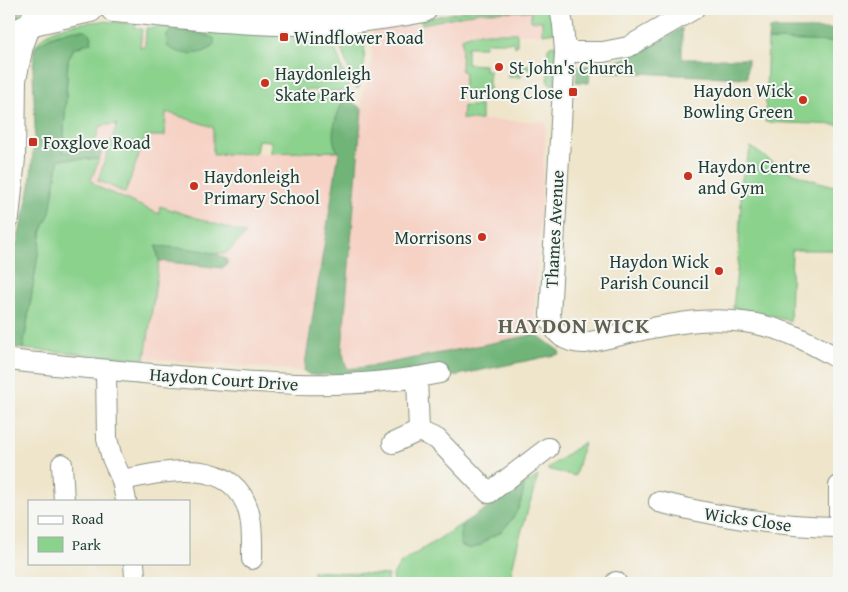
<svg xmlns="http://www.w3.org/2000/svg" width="848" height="592" viewBox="0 0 848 592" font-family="'Gentium Book Plus',serif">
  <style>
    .built { fill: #f6d2c5 }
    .green { fill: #8bd28d; stroke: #558860 }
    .forest { fill: #70b478; stroke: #487856 }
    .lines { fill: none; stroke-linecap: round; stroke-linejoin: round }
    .minor-casing { stroke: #879180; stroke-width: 22 }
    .major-casing { stroke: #879180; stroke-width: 28 }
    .minor { stroke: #fff; stroke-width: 20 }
    .major { stroke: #fff; stroke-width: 26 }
    .poi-dot { fill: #c8321e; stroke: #f6f6f2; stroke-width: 2 }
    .labels { text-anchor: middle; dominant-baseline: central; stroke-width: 4; stroke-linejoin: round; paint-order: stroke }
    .poi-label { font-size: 18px; fill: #1f3d34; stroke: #f6f6f2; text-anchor: start }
    .street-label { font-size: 18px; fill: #1f3d34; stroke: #f6f6f2 }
    .district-label { font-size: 22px; font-weight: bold; letter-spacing: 1px; fill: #606053; stroke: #f6f6f2 }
  </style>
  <rect width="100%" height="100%" fill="#f6f6f2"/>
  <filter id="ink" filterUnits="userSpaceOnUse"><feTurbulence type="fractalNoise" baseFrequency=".02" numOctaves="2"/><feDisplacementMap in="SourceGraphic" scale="10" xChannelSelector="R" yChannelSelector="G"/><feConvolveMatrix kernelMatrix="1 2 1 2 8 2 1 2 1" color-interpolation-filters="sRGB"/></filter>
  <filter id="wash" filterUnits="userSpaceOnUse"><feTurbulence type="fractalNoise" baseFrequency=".0096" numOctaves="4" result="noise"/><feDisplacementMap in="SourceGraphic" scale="20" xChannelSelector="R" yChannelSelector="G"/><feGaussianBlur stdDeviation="1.12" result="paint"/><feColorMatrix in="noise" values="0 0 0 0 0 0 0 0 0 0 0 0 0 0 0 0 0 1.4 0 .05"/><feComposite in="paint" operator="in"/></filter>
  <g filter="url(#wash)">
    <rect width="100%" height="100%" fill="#efe5cb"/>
    <!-- built -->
    <g class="built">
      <polygon points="531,11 542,21 542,34 474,33 462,38 461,71 465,72 462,119 546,122 533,335 379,365 349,369 346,366 342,350 363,91 371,69 373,30 422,24 479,12"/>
      <polygon points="92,36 145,36 217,40 213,155 339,151 304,371 23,349 102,152 76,153"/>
    </g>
    <!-- green -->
    <g class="green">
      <polygon points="9,9 23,9 20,16 16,18 9,18"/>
      <polygon points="473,9 552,9 556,32 542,34 542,21 531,21 531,11 479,12 422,24 421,20"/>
      <path d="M103,21L136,24L135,28L142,29L140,47H145L146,28H155L158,26L265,34L328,46L336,51L350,90L347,91L295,90V95L349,97V100L343,102L335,147L339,151L271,153V141L258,140L256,153L213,155V127L166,112L165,136H146L125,193C116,189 106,183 98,181L117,124L100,126L97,136L92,150L76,153L61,152L65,146L64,134L68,60L74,48L83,46L86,30C67,30 47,35 34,49C45,25 79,23 103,21Z"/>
      <polygon points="365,31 364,70 359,88 356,88 340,46 334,43 312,39"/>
      <polygon points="474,33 517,33 517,46 514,46 513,42 486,42 485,47 467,47 467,64 485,65 485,70 489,70 489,91 463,91 465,72 461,71 462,38"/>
      <polygon points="768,40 839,42 839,125 765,122"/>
      <polygon points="555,45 556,46 555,84 551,85 548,83 548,48 550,46"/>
      <polygon points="514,65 535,65 535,69 522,69 521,77 508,77 508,70 513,70"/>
      <polygon points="463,106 481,106 481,120 462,119"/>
      <path d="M751,147C782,170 801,178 839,187V250H792L790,321L762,313L733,308L738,262L742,178Z"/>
      <polygon points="59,159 99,159 91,180 98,187 159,214 160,206 246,234 225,254 156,247 159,261 145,359 23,349 42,230 49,214"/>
      <polygon points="584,442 575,476 547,469"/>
      <path d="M538,476L518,543L509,583H392L394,573L401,563L465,522L460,529L481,546C484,543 487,539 490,537C492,536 495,536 497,534C512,523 523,504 524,485Z"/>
      <polygon points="313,571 388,575 386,583 315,583"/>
    </g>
    <!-- forest -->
    <g class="forest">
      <path d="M682,28V59H748L747,78L590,71L589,83L576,82L577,67C592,65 608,64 623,59C644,52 663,39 682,28Z"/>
      <polygon points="769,29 839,29 839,42 768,40"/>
      <path d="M75,30H86L92,36L91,42L74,48L68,60L64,134L65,146L62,152H102L99,159H59L50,213L42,230L23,349L9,347V277L30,187L35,129L33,69L34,49C45,37 60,34 75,30Z"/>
      <path d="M182,30L195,32L214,38V45C204,57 178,56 167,46L166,36L171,31Z"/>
      <path d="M349,100L362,109L342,350L346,366L349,369L379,365L533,335L540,337L559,351L560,354L448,377L387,374L310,375L304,371L339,152C327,139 336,115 343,102Z"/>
      <path d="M156,246C175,248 213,248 227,260V264L222,268L159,261Z"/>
      <path d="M524,485C523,504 513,522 499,533C495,536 491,536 488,539C478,546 472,553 461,545C459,535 460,530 465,522Z"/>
    </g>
  </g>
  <g filter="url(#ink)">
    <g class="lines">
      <!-- minor casing -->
      <g class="minor-casing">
        <g id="minor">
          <path d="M560,9L563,25L565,52L550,315C553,335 566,343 585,343C657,328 716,306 788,333C806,340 823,350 839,359"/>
          <polyline points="565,52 603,52 628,47 694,9"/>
          <polyline points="9,218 15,158 16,80 23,46 31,25"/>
          <path d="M9,360C60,366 112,370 164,375C258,383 345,392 440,373"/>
          <polyline points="106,370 107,439 112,458 122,480 126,501"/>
          <polyline points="417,377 419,431"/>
          <polyline points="393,443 419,431 437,439 489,493 548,448"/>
          <polyline points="62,464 64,501"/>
          <path d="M122,480C165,471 234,455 249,513C253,528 252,544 252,559"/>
          <path d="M659,502C718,517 778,526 839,527V486"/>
          <polyline points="134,563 135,576"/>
          <polyline points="616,583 616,582"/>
        </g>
      </g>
      <!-- major casing -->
      <g class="major-casing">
        <g id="major">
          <path d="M114,9C173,14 233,22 292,22C336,23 381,17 424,9"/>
          <polyline points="33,22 90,9"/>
          <path d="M9,32C24,33 35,24 37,9"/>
        </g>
      </g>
      <!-- minor -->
      <use href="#minor" class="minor"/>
      <!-- major -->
      <use href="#major" class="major"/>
    </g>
  </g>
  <!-- markers -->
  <g class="poi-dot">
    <rect x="279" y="32" width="10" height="10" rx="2.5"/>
    <circle cx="499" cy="67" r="5"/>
    <circle cx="265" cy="83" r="5"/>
    <rect x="568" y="87" width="10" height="10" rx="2.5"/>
    <circle cx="803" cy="100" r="5"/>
    <rect x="28" y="137" width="10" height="10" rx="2.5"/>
    <circle cx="688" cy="176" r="5"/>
    <circle cx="194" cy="186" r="5"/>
    <circle cx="482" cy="237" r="5"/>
    <circle cx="719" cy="271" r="5"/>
  </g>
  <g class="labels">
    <!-- poi labels -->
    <g class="poi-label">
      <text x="294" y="37">Windflower Road</text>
      <text x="509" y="67">St John's Church</text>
      <text x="275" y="73">Haydonleigh<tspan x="275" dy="21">Skate Park</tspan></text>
      <text x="793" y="90" text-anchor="end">Haydon Wick<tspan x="793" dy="21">Bowling Green</tspan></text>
      <text x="563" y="92" text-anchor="end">Furlong Close</text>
      <text x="43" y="142">Foxglove Road</text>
      <text x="698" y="166">Haydon Centre<tspan x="698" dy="21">and Gym</tspan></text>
      <text x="204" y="176">Haydonleigh<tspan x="204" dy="21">Primary School</tspan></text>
      <text x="472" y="237" text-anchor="end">Morrisons</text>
      <text x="709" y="261" text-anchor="end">Haydon Wick<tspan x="709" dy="21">Parish Council</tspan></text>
    </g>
    <!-- street labels -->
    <g class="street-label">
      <text transform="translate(554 229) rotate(-87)">Thames Avenue</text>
      <text transform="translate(224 379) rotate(4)">Haydon Court Drive</text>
      <text transform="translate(748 519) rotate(8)">Wicks Close</text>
    </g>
    <!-- district labels -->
    <g class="district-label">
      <text x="574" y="325">HAYDON WICK</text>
    </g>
  </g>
  <!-- margin -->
  <rect width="848" height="592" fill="none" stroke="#f6f6f2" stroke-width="30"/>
  <!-- legend -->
  <rect x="28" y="500" width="162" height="65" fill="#f6f6f2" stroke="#a0aca6"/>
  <rect x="38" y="516" width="25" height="8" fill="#ffffff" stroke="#a0aca6"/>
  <text x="72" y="524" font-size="15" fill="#1f3d34">Road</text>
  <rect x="38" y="537" width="25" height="15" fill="#8bd28d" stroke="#a0aca6"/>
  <text x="72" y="550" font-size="15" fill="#1f3d34">Park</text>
</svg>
